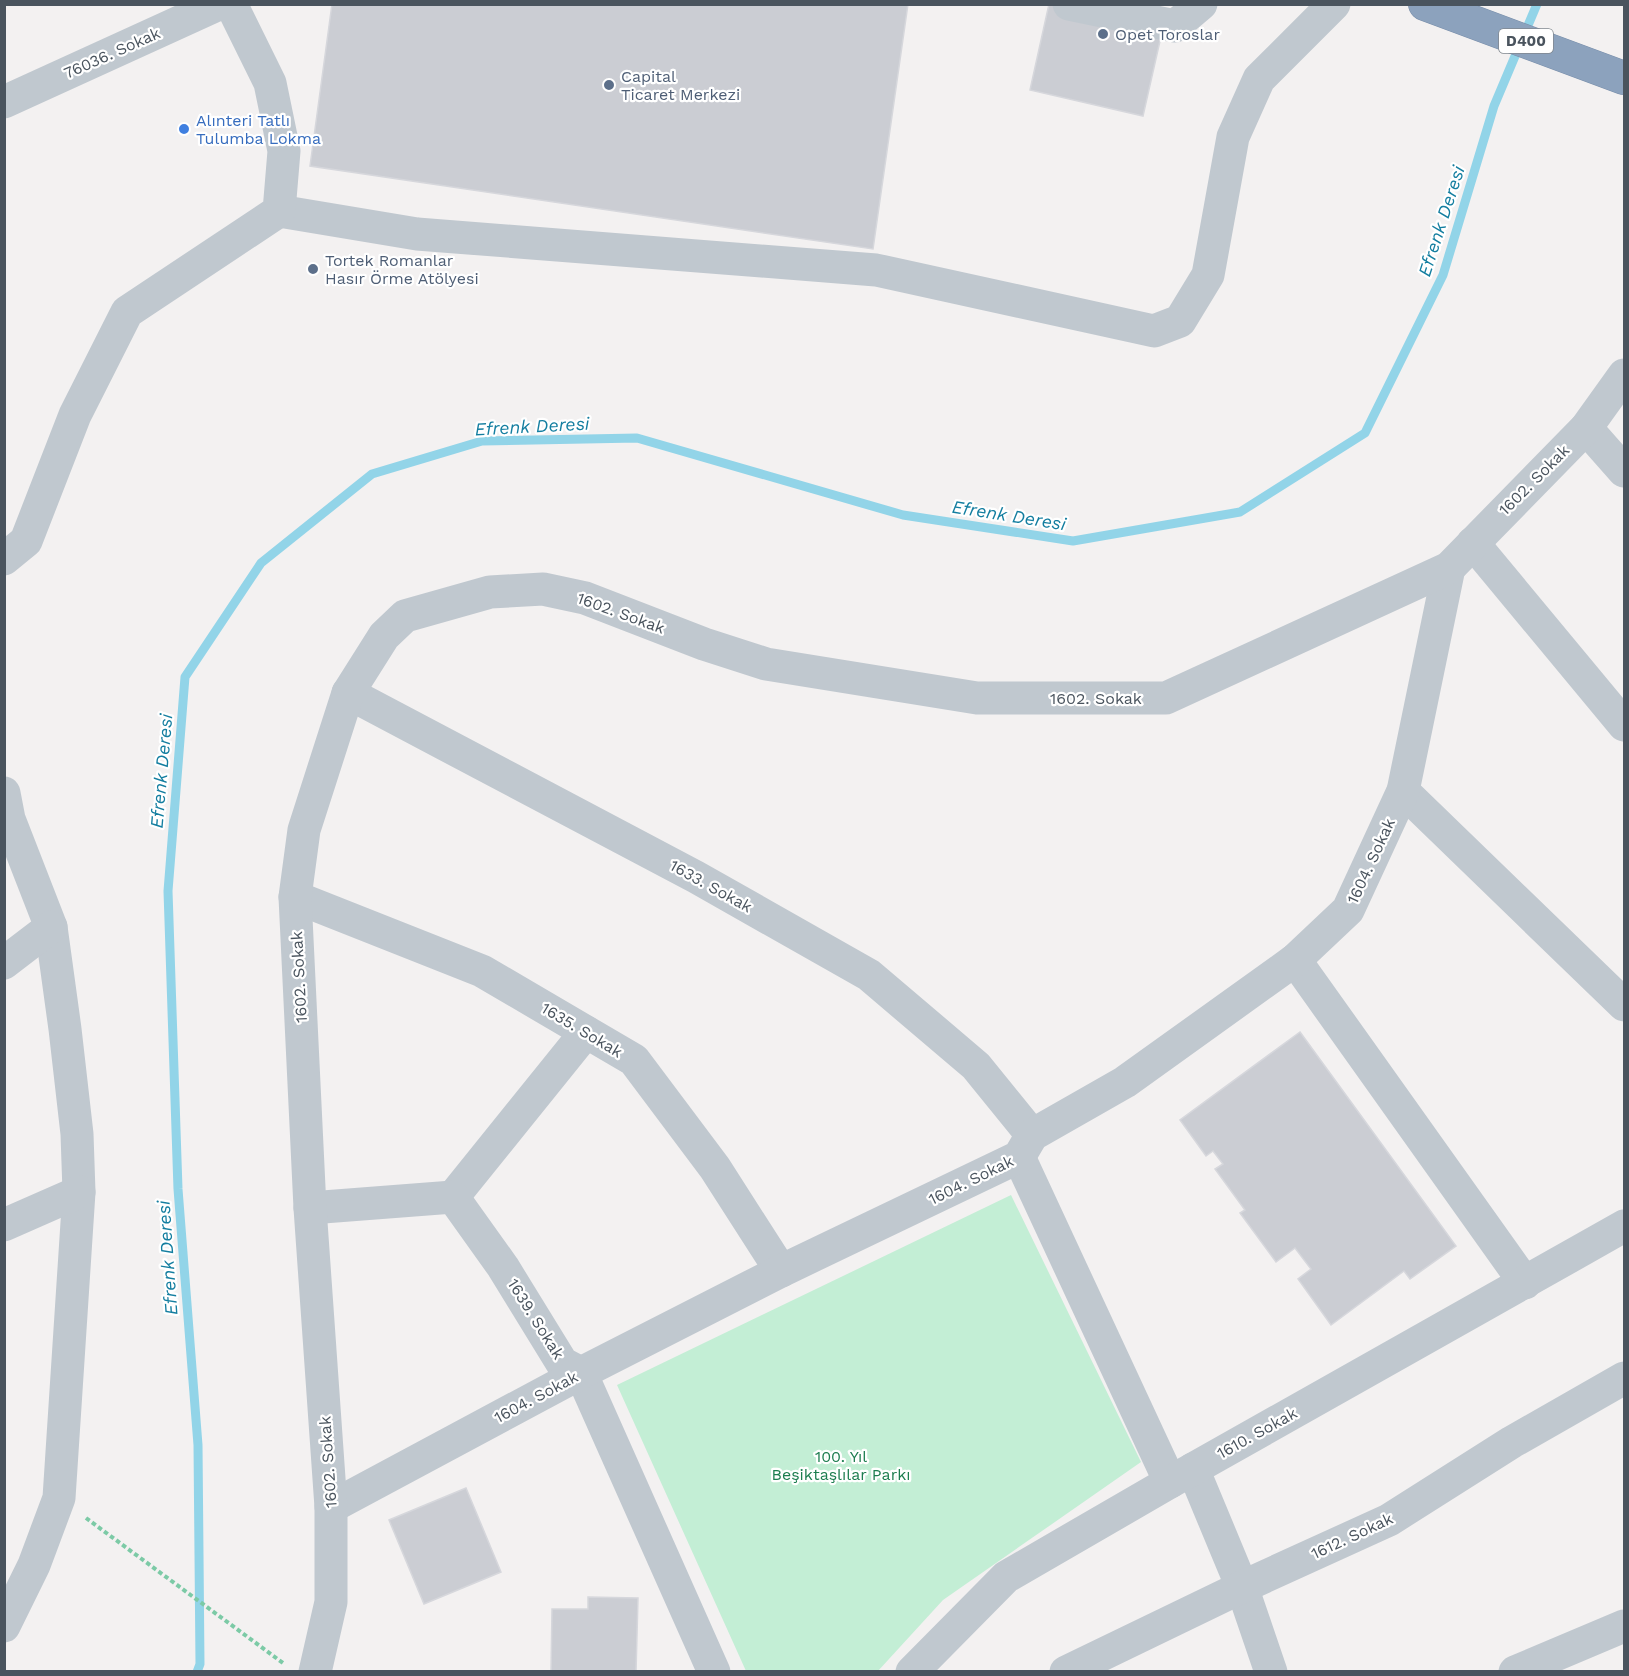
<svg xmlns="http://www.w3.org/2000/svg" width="1629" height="1676" viewBox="0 0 1629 1676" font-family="'Work Sans',sans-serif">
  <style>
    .green { fill: #c3eed5 }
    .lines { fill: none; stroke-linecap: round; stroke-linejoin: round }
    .stream { stroke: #92d4e8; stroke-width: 9 }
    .building { fill: #cbcdd3; stroke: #d6d7dc; stroke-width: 1.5 }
    .highway-casing { stroke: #778da9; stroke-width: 34 }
    .path { stroke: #7ccaa6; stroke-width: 4; stroke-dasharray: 4.5 3; stroke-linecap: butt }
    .minor { stroke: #c0c8cf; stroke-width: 33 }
    .highway { stroke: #8ca2bd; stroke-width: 33 }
    .service-dot { fill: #5c6f8a; stroke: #fff; stroke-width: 2 }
    .shop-dot { fill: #3f7fe0; stroke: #fff; stroke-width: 2 }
    .labels { text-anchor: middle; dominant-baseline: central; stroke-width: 4.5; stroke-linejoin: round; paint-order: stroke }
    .shield { fill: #fff; stroke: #80878e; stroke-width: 1.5 }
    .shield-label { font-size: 15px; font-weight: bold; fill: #4a545e }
    .service-label { font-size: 16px; fill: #4e5e75; stroke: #fff; text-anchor: start }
    .street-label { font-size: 16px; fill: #4a545e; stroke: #fff }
    .shop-label { font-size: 16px; fill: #366cbe; stroke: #fff; text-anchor: start }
    .park-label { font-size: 16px; fill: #1c7d4f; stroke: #fff }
    .water-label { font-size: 18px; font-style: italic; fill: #147ea0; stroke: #fff }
  </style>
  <rect width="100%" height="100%" fill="#f3f1f1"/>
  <!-- green -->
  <polygon class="green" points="1011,1195 1141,1462 943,1600 878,1671 746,1671 617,1385"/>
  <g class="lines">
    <!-- stream -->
    <polyline class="stream" points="197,1672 200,1664 198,1445 178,1189 168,891 185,677 261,563 372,474 482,441 637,438 903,515 1073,541 1240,512 1365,433 1443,275 1494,106 1537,4"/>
  </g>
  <!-- building -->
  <g class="building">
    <polygon points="332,4 908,4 873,249 310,166"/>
    <polygon points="1049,4 1142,4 1167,10 1143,116 1030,90"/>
    <polygon points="1300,1032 1456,1246 1410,1279 1404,1271 1331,1325 1298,1279 1311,1269 1295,1248 1276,1262 1240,1213 1245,1210 1215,1169 1223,1164 1213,1151 1206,1156 1180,1120"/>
    <polygon points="466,1488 501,1572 424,1604 389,1520"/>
    <polygon points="588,1597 638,1598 636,1672 551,1672 552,1609 588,1609"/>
  </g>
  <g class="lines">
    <!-- highway casing -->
    <g class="highway-casing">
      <polyline id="highway" points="1425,4 1624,78"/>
    </g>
    <!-- path -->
    <polyline class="path" points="86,1518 283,1663"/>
    <!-- minor -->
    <g class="minor">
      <polyline points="1069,4 1175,26 1201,4"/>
      <polyline points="4,102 219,4"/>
      <polyline points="279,211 417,234 876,270 1154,331 1180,321 1208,275 1233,137 1259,79 1334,4"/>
      <polyline points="1586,428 1624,471"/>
      <polyline points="1473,543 1624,725"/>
      <polyline points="4,559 26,541 75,415 127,312 279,211 284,151 270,83 231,4"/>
      <polyline points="348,693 696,877 869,975 976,1066 1032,1135"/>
      <polyline points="1403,791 1624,1005"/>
      <polyline points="4,793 9,819 51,927 65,1029 77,1134 79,1192 59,1498 34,1565 4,1626"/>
      <polyline points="295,897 482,971 634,1060 715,1168 781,1271"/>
      <polyline points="1295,960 1525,1283"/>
      <polyline points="4,963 51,927"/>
      <polyline points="1019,1157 1170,1482"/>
      <polyline points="453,1197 586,1032"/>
      <polyline points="310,1208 453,1197 503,1267 562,1363 581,1373 714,1672"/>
      <polyline points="4,1225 79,1192"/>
      <polyline points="1193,1469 1242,1587 1271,1672"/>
      <polyline points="331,1507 581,1373 781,1271 1019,1157 1032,1135 1125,1082 1295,960 1348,910 1403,791 1449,568"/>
      <polyline points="315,1672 331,1602 331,1507 310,1208 295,897 304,830 348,693 384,636 405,616 490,592 543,589 585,598 704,644 766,664 977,698 1166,698 1449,568 1586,428 1624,375"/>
      <polyline points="912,1672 1006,1577 1170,1482 1624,1226"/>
      <polyline points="1066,1672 1242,1587 1389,1520 1512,1442 1624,1378"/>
      <polyline points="1515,1672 1624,1626"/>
    </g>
    <!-- highway -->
    <use href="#highway" class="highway"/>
  </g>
  <!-- markers -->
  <g class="service-dot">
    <circle cx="1103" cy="34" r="6"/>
    <circle cx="609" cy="85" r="6"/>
    <circle cx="313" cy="269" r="6"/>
  </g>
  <circle class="shop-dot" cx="184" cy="129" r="6"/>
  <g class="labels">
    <!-- shield labels -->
    <rect class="shield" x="1499" y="29" width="54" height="24" rx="4.5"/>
    <g class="shield-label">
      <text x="1526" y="41">D400</text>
    </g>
    <!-- service labels -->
    <g class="service-label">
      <text x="1115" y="34">Opet Toroslar</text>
      <text x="621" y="76">Capital<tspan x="621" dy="18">Ticaret Merkezi</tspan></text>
      <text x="325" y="260">Tortek Romanlar<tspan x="325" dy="18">Hasır Örme Atölyesi</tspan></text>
    </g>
    <!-- street labels -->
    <g class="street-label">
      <text transform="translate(112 53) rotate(-24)">76036. Sokak</text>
      <text transform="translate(1534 480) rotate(-45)">1602. Sokak</text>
      <text transform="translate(621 613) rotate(20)">1602. Sokak</text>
      <text x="1096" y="698">1602. Sokak</text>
      <text transform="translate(1371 861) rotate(-65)">1604. Sokak</text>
      <text transform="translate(711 886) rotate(29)">1633. Sokak</text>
      <text transform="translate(299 977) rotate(-93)">1602. Sokak</text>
      <text transform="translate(582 1030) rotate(31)">1635. Sokak</text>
      <text transform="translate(971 1180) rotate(-26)">1604. Sokak</text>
      <text transform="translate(536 1319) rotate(58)">1639. Sokak</text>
      <text transform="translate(536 1397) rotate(-28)">1604. Sokak</text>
      <text transform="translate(1257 1433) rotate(-29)">1610. Sokak</text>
      <text transform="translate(328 1462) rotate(-94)">1602. Sokak</text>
      <text transform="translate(1352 1536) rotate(-25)">1612. Sokak</text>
    </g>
    <!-- shop labels -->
    <g class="shop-label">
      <text x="196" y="120">Alınteri Tatlı<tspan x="196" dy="18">Tulumba Lokma</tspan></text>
    </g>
    <!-- park labels -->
    <g class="park-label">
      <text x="841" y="1456">100. Yıl<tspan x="841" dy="18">Beşiktaşlılar Parkı</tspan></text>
    </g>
    <!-- water labels -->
    <g class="water-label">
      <text transform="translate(1441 221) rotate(-72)">Efrenk Deresi</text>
      <text transform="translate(532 426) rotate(-3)">Efrenk Deresi</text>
      <text transform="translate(1009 515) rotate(9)">Efrenk Deresi</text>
      <text transform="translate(161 771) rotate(-85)">Efrenk Deresi</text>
      <text transform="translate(167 1258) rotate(-94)">Efrenk Deresi</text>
    </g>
  </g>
  <!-- border -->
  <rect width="1629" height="1676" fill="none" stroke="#4a545e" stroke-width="12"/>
</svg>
